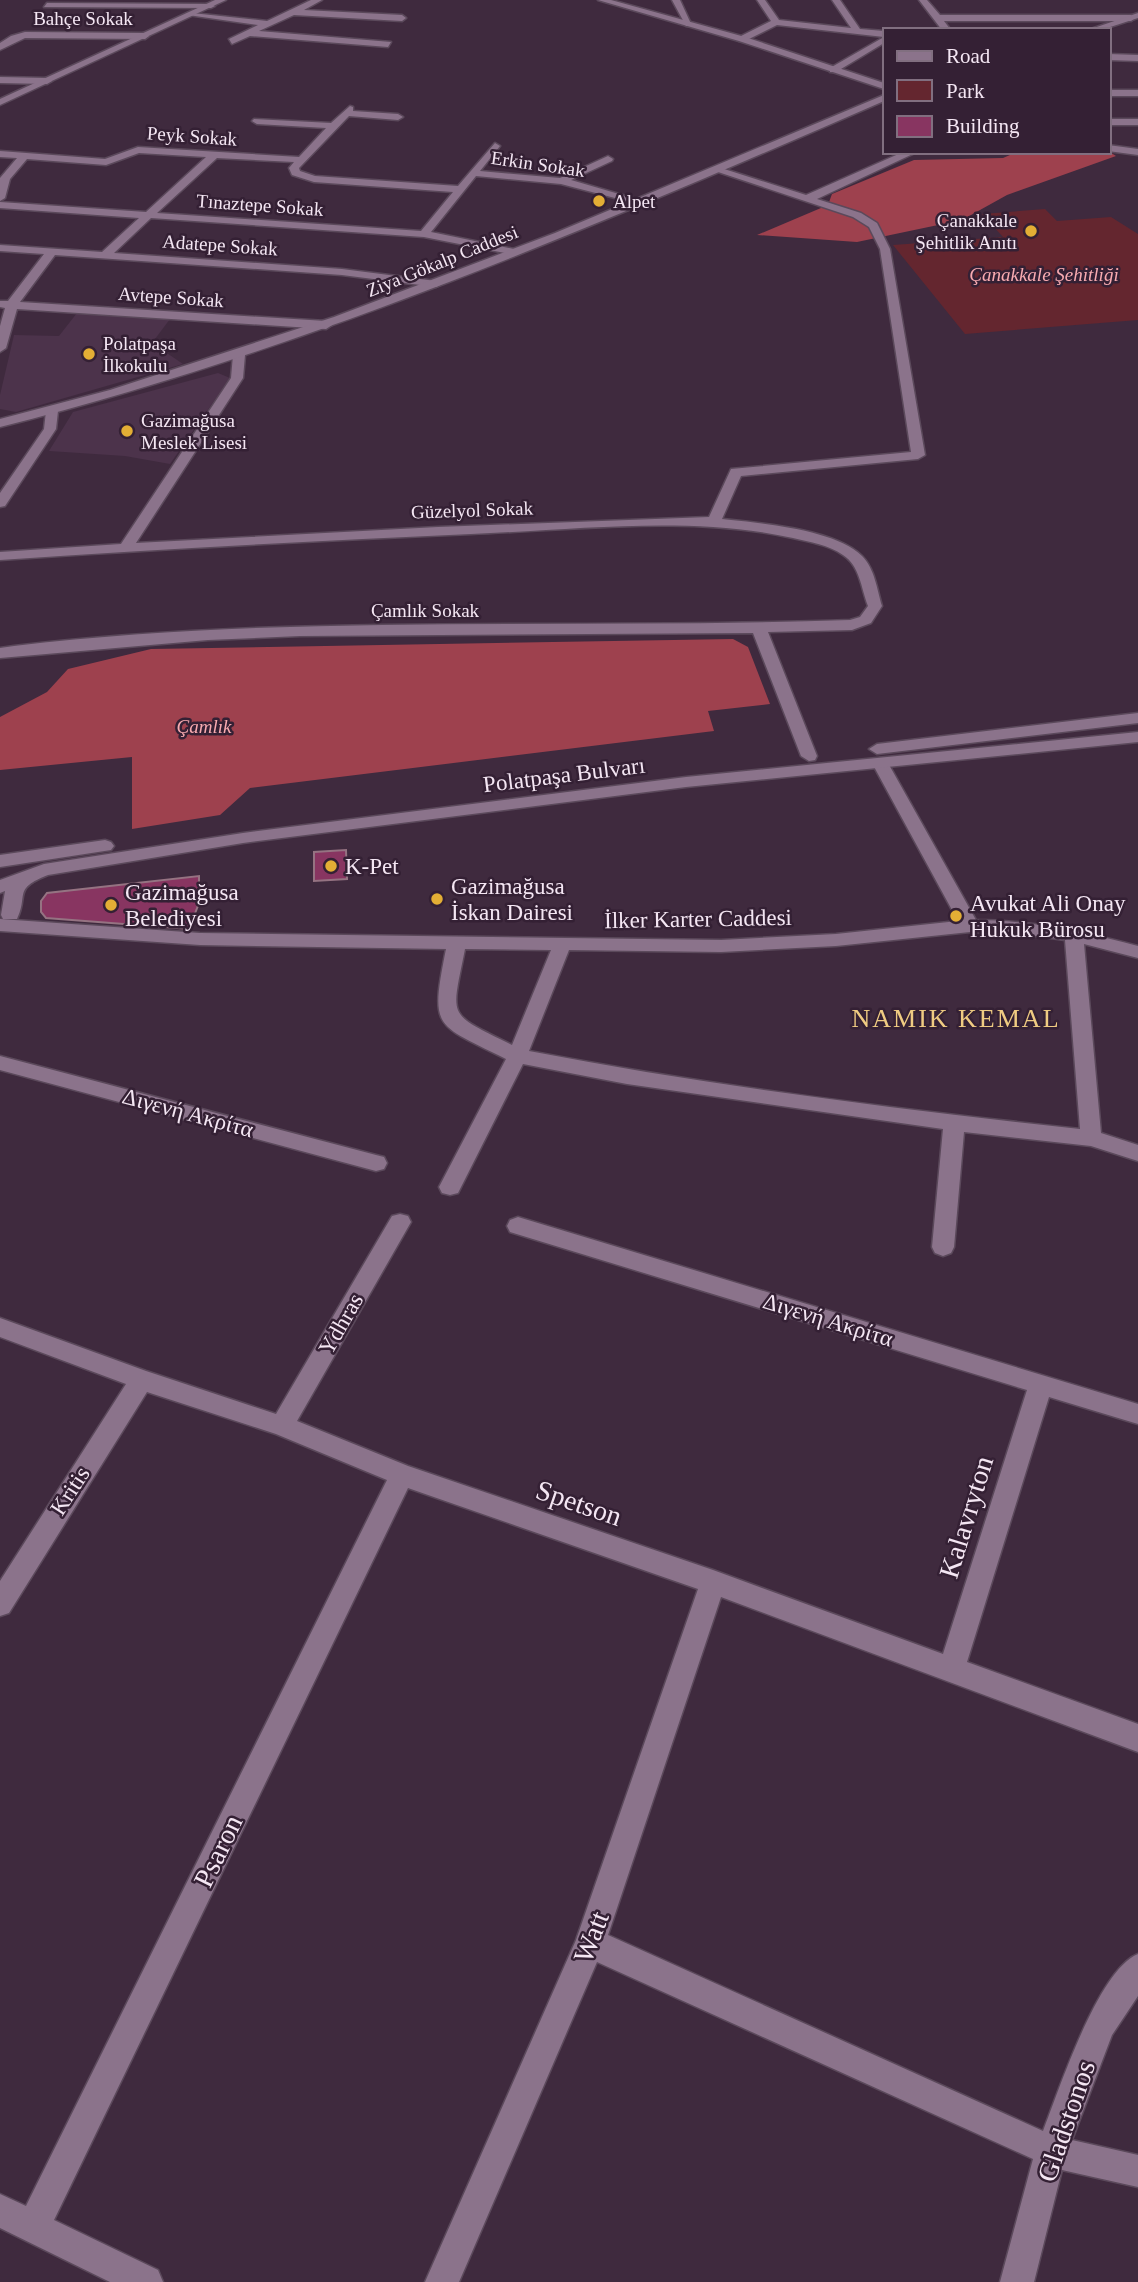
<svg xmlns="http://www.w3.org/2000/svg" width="1138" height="2282" viewBox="0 0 1138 2282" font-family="'Times New Roman',serif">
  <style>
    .built { fill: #4c334b }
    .green { fill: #64262f }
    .forest { fill: #9e414e }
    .building { fill: #883561; stroke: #957382; stroke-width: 2 }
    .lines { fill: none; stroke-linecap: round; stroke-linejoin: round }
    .minor-casing { stroke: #5b495b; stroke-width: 3 }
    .tertiary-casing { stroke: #5b495b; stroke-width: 3 }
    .secondary-casing { stroke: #5b495b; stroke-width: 3 }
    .minor { fill: #8b738b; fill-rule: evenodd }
    .tertiary { fill: #8b738b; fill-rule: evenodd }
    .secondary { fill: #8b738b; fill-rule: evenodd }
    .poi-dot { fill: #e3ae35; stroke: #342034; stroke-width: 2.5 }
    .labels { text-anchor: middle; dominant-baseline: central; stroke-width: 5; stroke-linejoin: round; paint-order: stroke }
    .far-street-label { font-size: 19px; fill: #f4e6f3; stroke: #342034 }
    .far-poi-label { font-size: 19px; fill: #f4e6f3; stroke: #342034; text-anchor: start }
    .far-park-label { font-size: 19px; font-style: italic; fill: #f9abb1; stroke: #342034 }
    .street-label { font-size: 23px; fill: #f4e6f3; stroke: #342034 }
    .poi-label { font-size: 23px; fill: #f4e6f3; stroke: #342034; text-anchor: start }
    .quarter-label { font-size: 26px; letter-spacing: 2px; fill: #efcb82; stroke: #342034 }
    .near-street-label { font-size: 28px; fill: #f4e6f3; stroke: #342034 }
  </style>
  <rect width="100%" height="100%" fill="#3f2a3e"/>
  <!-- built -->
  <g class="built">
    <polygon points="77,313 170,319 152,343 183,364 16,412 0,409 0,395 14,335 59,336"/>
    <polygon points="218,373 230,378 170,464 125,456 49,451 73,412"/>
  </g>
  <!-- green -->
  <polygon class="green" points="1045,209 1057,221 1111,217 1138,234 1138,320 965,334 893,245 1003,237 982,214"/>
  <!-- forest -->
  <g class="forest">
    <polygon points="1108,151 1116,156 1007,195 962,220 857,242 757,235 828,205 832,194 914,160 1003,158 1017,152"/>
    <polygon points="733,639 748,647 770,704 708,711 714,731 250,788 220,815 132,829 132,757 0,770 0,717 47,692 68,669 151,649"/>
  </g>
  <!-- building -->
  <g class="building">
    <polygon points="346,850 347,879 314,881 314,852"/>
    <polygon points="199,876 199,903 189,929 46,918 41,912 41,901 47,893"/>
  </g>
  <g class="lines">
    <!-- minor casing -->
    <g class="minor-casing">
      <g id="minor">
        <polygon points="311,0 322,0 304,10 402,15 406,18 402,21 294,15 259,31 391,42 388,47 250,36 232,44 229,39 258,25 188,15 192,13 267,21"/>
        <polygon points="672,0 680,0 692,26 686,26"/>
        <polygon points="757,0 765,0 779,20 851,28 832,0 840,0 860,29 884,31 884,43 836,72 830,72 830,68 884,37 777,25 745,41 739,41 739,37 771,21"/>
        <polygon points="919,0 927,0 940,15 1131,15 1135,18 1131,21 944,21 950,29 942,30"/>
        <polygon points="47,3 211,4 215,6 211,8 44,7"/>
        <polygon points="25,32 145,33 149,36 145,39 25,38 0,50 0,43 11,36"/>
        <polygon points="1108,54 1138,55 1138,61 1108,60"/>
        <polygon points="0,77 47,78 52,81 47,84 0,83"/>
        <rect x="1108" y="90" width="30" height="6"/>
        <path d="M350,106L353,107V111L398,114L403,117L398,120L349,116L299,168L300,171L315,176L458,186L495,143L500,146L480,171L560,178L608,156L613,159L612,161L571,180L643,201L638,204L561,184L476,176L431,232L519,250V254L515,255L424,237L151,218L114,253L342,269L436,281L442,284L436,287L342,275L55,255L20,302L326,321L332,325L326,329L17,309L6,348L0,352V326L5,308L0,307V301H8L44,254L0,251V245L102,252L139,218L0,208V202L146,212L206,157L139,153L106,165L27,159L10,179L5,198L0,201V178L17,158L0,157V151L105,159L138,147L299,157L326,128L257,124L252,121L254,119L331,123ZM217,158L294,162L289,168L292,175L314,182L453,192L421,231L157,213Z"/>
        <rect x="1108" y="119" width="30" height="6"/>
        <path d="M903,152H917L817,199L861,213L877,223L890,249L925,455L918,459L741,476L722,519C760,523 835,529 862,556C875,569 877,590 882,606L871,623L852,630L768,632L817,756L815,760L809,761L801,756L753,633L300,636L208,640L0,658V648L14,646C291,613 572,630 850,620L860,617L868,606C861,588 860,566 843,555C829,545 810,542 793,538C690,515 576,530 471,534C314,541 157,549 0,560V552L121,544L231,378L233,355L239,351L245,355L243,378L136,543L438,527L709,517L731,469L911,452L880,249L869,227L853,217L712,170L721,168L806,195Z"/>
        <polygon points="52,407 58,411 56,429 5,506 0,507 0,493 44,429 46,411"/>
        <path d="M880,758L888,763L976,920C1032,920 1084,932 1138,946V958L1084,944L1101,1133L1138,1145V1161L1091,1146L964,1132L954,1247L951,1253L943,1256L935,1253L932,1247L943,1129L627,1084L523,1064L458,1193L450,1195L442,1193L439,1187L506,1059C434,1023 430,1030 446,949L200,945L0,931V919L200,933L721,940L836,934L958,921L872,763ZM970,932H1006L1065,940L1080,1129C896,1109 711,1086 529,1051L569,950L721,952L836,946ZM465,949L551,950L512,1045C446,1012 451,1020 465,949Z"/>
        <polygon points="0,1056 376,1155 384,1157 387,1163 384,1169 376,1171 0,1070"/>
        <path d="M400,1214L408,1216L411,1222L297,1421L408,1466L713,1570L943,1654L1027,1390L510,1232L507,1226L510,1220L518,1217L1138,1404V1424L1049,1397L967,1662L1138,1724V1752L721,1597L608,1935L1043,2131C1059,2090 1098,1970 1138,1954V1996L1112,2035L1072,2140L1138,2155V2187L1062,2170L1034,2282H1000L1033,2159L597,1962L459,2282H425L576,1940L698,1589L408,1488L54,2220L158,2270L163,2282H110L0,2228V2194L26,2206L387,1480L276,1434L147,1392L9,1613L0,1616V1581L126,1384L0,1337V1318L146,1371L276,1414L392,1216Z"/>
      </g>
    </g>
    <!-- tertiary casing -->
    <g class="tertiary-casing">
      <g id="tertiary">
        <polygon points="215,0 226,0 0,105 0,99"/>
        <polygon points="598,0 611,0 745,37 884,83 884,89 739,41"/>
        <polygon points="1108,145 1138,149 1138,155 1108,151"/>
      </g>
    </g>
    <!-- secondary casing -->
    <g class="secondary-casing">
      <g id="secondary">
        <polygon points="1138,13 1138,18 1101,30 1088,30"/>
        <path d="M884,95V101C596,226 306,350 0,427V419L110,390L334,317L555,233Z"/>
        <polygon points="1138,713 1138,723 877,754 869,749 877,744"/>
        <path d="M1138,732V742L686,787L243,843L48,875C12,889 29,895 17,919H3L1,915L5,891L0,893V880L44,864L243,833L686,777Z"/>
        <polygon points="105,840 111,842 114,846 111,850 0,867 0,855"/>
      </g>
    </g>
    <!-- minor -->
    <use href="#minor" class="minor"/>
    <!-- tertiary -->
    <use href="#tertiary" class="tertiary"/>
    <!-- secondary -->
    <use href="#secondary" class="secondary"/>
  </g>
  <!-- markers -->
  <g class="poi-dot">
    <circle cx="599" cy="201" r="7"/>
    <circle cx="1031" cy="231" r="7"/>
    <circle cx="89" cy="354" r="7"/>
    <circle cx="127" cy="431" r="7"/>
    <circle cx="331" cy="866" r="7"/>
    <circle cx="437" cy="899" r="7"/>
    <circle cx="111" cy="905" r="7"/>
    <circle cx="956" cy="916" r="7"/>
  </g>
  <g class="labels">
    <!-- far-street labels -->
    <g class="far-street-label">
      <text x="83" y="18">Bahçe Sokak</text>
      <text transform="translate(192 136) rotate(4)">Peyk Sokak</text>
      <text transform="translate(538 164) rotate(8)">Erkin Sokak</text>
      <text transform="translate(260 205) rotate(4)">Tınaztepe Sokak</text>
      <text transform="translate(220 245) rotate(4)">Adatepe Sokak</text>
      <text transform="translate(442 261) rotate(-22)">Ziya Gökalp Caddesi</text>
      <text transform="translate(171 297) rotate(4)">Avtepe Sokak</text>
      <text transform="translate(472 510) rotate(-2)">Güzelyol Sokak</text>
      <text x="425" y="610">Çamlık Sokak</text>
    </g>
    <!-- far-poi labels -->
    <g class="far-poi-label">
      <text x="613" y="201">Alpet</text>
      <text x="1017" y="220" text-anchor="end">Çanakkale<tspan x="1017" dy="22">Şehitlik Anıtı</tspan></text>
      <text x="103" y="343">Polatpaşa<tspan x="103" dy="22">İlkokulu</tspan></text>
      <text x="141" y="420">Gazimağusa<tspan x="141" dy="22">Meslek Lisesi</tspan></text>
    </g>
    <!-- far-park labels -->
    <g class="far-park-label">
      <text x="1044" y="274">Çanakkale Şehitliği</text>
      <text x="204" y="726">Çamlık</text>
    </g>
    <!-- street labels -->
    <g class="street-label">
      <text transform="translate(564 775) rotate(-7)">Polatpaşa Bulvarı</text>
      <text transform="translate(698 919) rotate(-1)">İlker Karter Caddesi</text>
      <text transform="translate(188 1113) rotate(15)">Διγενή Ακρίτα</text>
      <text transform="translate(828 1320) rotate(17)">Διγενή Ακρίτα</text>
      <text transform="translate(341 1324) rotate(-60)">Ydhras</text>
      <text transform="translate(70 1491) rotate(-57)">Kritis</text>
    </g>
    <!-- poi labels -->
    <g class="poi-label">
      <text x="345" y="866">K-Pet</text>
      <text x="451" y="886">Gazimağusa<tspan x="451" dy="26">İskan Dairesi</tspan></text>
      <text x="125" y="892">Gazimağusa<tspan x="125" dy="26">Belediyesi</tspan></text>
      <text x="970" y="903">Avukat Ali Onay<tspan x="970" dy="26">Hukuk Bürosu</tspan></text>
    </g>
    <!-- quarter labels -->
    <g class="quarter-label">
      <text x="956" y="1018">NAMIK KEMAL</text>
    </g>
    <!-- near-street labels -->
    <g class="near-street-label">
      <text transform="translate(579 1503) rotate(19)">Spetson</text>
      <text transform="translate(966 1517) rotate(-73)">Kalavryton</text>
      <text transform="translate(218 1851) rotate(-64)">Psaron</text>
      <text transform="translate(591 1937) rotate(-69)">Watt</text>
      <text transform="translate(1066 2121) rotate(-71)">Gladstonos</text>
    </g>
  </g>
  <!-- legend -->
  <rect x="883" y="28" width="228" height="126" fill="#342034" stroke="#816f80" stroke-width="2"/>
  <rect x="897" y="51" width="35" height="10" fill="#8b738b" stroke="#816f80" stroke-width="2"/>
  <text x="946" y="63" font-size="21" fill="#f4e6f3">Road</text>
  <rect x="897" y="80" width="35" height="21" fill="#64262f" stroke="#816f80" stroke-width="2"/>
  <text x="946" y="98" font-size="21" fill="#f4e6f3">Park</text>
  <rect x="897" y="116" width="35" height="21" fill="#883561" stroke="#816f80" stroke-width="2"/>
  <text x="946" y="133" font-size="21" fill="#f4e6f3">Building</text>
</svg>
